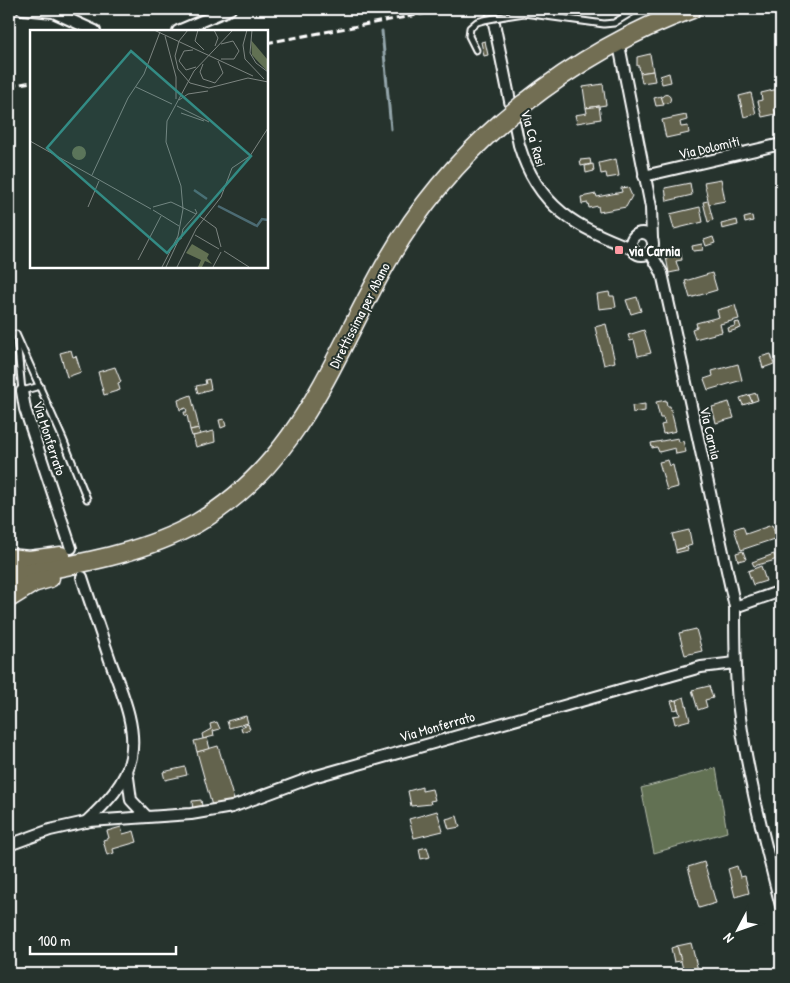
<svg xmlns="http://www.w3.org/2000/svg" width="790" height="983" viewBox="0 0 790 983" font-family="'Patrick Hand',sans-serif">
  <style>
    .green { fill: #627153; stroke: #b0b8a9 }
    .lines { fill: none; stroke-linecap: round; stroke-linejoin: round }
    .stream { stroke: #94a6ab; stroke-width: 3 }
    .building { fill: #64634e; stroke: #fff }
    .lane-casing { stroke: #fff; stroke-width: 9 }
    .street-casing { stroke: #fff; stroke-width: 14 }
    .highway-casing { stroke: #fff; stroke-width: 21 }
    .lane { stroke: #26332d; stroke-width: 5 }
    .street { stroke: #26332d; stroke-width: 10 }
    .highway { stroke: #726e52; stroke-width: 18 }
    .rail { stroke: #fff; stroke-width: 3; stroke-dasharray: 8 4; stroke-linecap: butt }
    .lane-bridge-casing { stroke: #fff; stroke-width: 9; stroke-linecap: butt }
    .highway-bridge-casing { stroke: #fff; stroke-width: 21; stroke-linecap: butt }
    .lane-bridge { stroke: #26332d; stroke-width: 5 }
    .highway-bridge { stroke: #726e52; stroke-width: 18 }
    .poi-dot { fill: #ff9aa2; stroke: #26332d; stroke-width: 2 }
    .labels { text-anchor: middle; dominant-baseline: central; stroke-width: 4; stroke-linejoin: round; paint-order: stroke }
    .street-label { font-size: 14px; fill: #fff; stroke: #26332d }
    .poi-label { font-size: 14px; font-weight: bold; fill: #fff; stroke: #26332d; text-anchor: start }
    .inset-river { fill: none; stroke: #4c6b73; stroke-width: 2.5 }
    .inset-road { fill: none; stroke: #7d8581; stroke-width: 1 }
    .view { fill: #338b84; fill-opacity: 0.15; stroke: #338b84; stroke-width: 2.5 }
    .inset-edge { fill: none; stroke: #fff; stroke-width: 2.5 }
  </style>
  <rect width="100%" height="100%" fill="#26332d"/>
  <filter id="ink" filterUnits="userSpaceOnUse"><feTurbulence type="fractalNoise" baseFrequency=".02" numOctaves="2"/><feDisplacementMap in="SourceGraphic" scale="10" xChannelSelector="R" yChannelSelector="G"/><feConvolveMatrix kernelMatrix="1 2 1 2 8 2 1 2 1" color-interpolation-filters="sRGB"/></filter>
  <g filter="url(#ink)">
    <!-- green -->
    <polygon class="green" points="716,768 727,832 654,853 641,788"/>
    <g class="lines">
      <!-- stream -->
      <polyline class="stream" points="382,31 391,129"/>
    </g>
    <!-- building -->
    <g class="building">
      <polygon points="485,41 488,55 484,56 481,42"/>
      <polygon points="650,54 653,71 640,73 639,66 637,66 637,57"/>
      <polygon points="653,71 655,81 642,83 640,73"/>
      <polygon points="669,73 671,82 662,84 660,76"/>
      <polygon points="603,84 606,105 586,108 583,87"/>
      <polygon points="778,89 779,93 781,93 781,107 774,108 776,114 762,117 758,101 762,100 761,93"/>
      <polygon points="751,93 756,114 744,117 739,96"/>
      <circle cx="666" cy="99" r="4.5"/>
      <polygon points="661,96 664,105 656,106 654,98"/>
      <polygon points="599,106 601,119 577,123 575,115 587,113 586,108"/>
      <polygon points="686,115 687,120 680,122 681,127 688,126 689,133 666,138 662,120"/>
      <polygon points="590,159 591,164 581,166 580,160"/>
      <polygon points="616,159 619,176 607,178 606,173 601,174 599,163"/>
      <polygon points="593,164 594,171 586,173 585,166"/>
      <polygon points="721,179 725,201 709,204 704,182"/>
      <polygon points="690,183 692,195 667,201 665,188"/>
      <polygon points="628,187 632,196 626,207 599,212 598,206 589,208 588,203 582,204 581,197 596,194 597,197 622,192 621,188"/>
      <polygon points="708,201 713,220 708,222 703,202"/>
      <polygon points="700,207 703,222 674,229 670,214"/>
      <polygon points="752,216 753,221 745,223 744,218"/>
      <polygon points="737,220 738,225 722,229 721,224"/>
      <polygon points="713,237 715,243 706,246 704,240"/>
      <polygon points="702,244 703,250 693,251 692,246"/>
      <polygon points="680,248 682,260 676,261 679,271 669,273 665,252"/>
      <polygon points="712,273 717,290 690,298 685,281"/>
      <polygon points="609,292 610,296 614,296 616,307 599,309 597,294"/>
      <polygon points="637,297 641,311 631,314 626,300"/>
      <polygon points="735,305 739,319 720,324 722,332 695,339 692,329 697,327 696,323 719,317 717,310"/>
      <polygon points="739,322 741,328 729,332 728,328 735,326 734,323"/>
      <polygon points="606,324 615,362 604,365 595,327"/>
      <polygon points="644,330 651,353 638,356 634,340 630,341 628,335"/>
      <polygon points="71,350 73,357 76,356 81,372 67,377 60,353"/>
      <polygon points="771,354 774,364 763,368 760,357"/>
      <polygon points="738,364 742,380 708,390 704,379 713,376 712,371"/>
      <polygon points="115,367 121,382 118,383 120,390 104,395 98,372"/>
      <polygon points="209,379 211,389 198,393 196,386 206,384 205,380"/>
      <polygon points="756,393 758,400 752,402 749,395"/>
      <polygon points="191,395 199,428 190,430 187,415 185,416 184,412 187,412 186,408 180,410 178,400"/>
      <polygon points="749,395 752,402 743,405 740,398"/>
      <polygon points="666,400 667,406 670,406 676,431 663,434 661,425 665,424 663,418 660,418 656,402"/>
      <polygon points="729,402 734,418 716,423 712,407"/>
      <polygon points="645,404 645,411 633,413 632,406"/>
      <polygon points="224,419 226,426 221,428 219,420"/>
      <polygon points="199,428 200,435 192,436 190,430"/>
      <polygon points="214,431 215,442 196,447 193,436"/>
      <polygon points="678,438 679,442 683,441 686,452 676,454 675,448 659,452 657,447 652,448 651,443"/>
      <polygon points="668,460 670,466 673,465 678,487 667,490 659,462"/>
      <polygon points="772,525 777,538 741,550 734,529 743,526 746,534"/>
      <polygon points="689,530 692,545 676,550 672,534"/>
      <polygon points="687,547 688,550 676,553 676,550"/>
      <polygon points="743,551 746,559 738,561 736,553"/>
      <polygon points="774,554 776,559 772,561 754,566 752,562"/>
      <polygon points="761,566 766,581 753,585 748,571"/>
      <polygon points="696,629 702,651 685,655 679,633"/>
      <polygon points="709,686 713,698 705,700 707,707 698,710 692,690"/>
      <polygon points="684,697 690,720 675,724 673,716 680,715 676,700"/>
      <polygon points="676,700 678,709 674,710 671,701"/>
      <polygon points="246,716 248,723 229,728 227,721"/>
      <polygon points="217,722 220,729 213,731 214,736 203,739 202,734 211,729 210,724"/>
      <polygon points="248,724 250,729 242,732 241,727"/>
      <polygon points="207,738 210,749 197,752 194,741"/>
      <polygon points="218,746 234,800 212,806 197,752"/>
      <polygon points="185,767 187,775 165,780 163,772"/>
      <polygon points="422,787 422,791 432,789 435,800 430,801 431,804 411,806 408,791"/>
      <polygon points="201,800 203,812 193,812 192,801"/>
      <polygon points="437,811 443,831 414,838 409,819"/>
      <polygon points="457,816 460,827 449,829 446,819"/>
      <polygon points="121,827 123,834 134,831 137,842 113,849 114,853 107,855 103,840 109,838 107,831"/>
      <polygon points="427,847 430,857 421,859 419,849"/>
      <polygon points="704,862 716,903 699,908 688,867"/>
      <polygon points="737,866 740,877 745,876 749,893 735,897 728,869"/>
      <polygon points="691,943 699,974 684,974 681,961 677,946"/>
      <polygon points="677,946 681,961 674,962 671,948"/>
    </g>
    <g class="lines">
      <!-- lane casing -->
      <g class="lane-casing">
        <g id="lane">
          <polyline points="505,16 524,13 604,24 614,23 637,9"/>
          <polyline points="476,50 469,36 470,28 477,22 484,20"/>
          <polyline points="16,334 63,439 87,499"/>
          <polyline points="17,339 22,391 40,386"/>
        </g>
      </g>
      <!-- street casing -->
      <g class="street-casing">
        <g id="street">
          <polyline points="22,9 53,12 95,31"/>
          <polyline points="491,9 491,11"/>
          <path d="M494,23L519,145C538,208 576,227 633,249"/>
          <polyline points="178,31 230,9"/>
          <polyline points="620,50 651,207 652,239"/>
          <polyline points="644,176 781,144"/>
          <circle cx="642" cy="244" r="11"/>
          <path d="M650,252L662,273L735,607C735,638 735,670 738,702C746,770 764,839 781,906"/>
          <polyline points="22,391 25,409 71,548"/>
          <path d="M82,577C91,605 101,633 110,660C121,691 137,725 131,757C126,784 105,804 86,822"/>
          <polyline points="735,607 781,591"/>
          <polyline points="127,770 131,800 147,817"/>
          <polyline points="9,845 50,830 90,821 191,814 232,807 313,777 701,667 735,663"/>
        </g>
      </g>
      <!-- highway casing -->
      <g class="highway-casing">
        <g id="highway">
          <path d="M522,105C574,64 630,31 692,9"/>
          <polyline points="9,558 29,560 61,556"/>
          <path d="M9,577C71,565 141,555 197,523C302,461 331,359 388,260C418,208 457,161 503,121"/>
          <polyline points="9,598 33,583 50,578"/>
        </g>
      </g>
      <!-- lane -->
      <use href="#lane" class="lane"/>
      <!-- street -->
      <use href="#street" class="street"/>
      <!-- highway -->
      <use href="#highway" class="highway"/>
      <!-- rail -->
      <g class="rail">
        <polyline points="266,43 449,9"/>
        <polyline points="9,86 31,82"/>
      </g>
      <!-- lane-bridge casing -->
      <g class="lane-bridge-casing">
        <polyline id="lane-bridge" points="484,20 505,16"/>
      </g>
      <!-- highway-bridge casing -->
      <g class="highway-bridge-casing">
        <polyline id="highway-bridge" points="503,121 522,105"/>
      </g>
      <!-- lane-bridge -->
      <use href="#lane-bridge" class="lane-bridge"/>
      <!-- highway-bridge -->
      <use href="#highway-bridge" class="highway-bridge"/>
    </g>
  </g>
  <!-- markers -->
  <rect class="poi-dot" x="614" y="245" width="10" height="10" rx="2.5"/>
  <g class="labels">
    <!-- street labels -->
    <g class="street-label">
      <text transform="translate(534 138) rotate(74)">Via Ca' Rasi</text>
      <text transform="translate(709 147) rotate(-13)">Via Dolomiti</text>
      <text transform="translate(359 315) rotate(-63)">Direttissima per Abano</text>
      <text transform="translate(711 433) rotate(77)">Via Carnia</text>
      <text transform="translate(50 438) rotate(72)">Via Monferrato</text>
      <text transform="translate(437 726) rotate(-16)">Via Monferrato</text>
    </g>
    <!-- poi labels -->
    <g class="poi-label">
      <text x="629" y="250">via Carnia</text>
    </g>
  </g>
  <!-- overview -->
  <g transform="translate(30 30)">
    <rect width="238" height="238" fill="#26332d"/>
    <path d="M221,10L237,29V41L222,25ZM42 123a7 7 0 1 1 14 0a7 7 0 1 1-14 0ZM162,214L179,224L177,228L182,234L175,231L172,237H168L171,230L156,223Z" fill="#627153"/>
    <path class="inset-river" d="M164,160L177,169M188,176L227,196L232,189L238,190"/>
    <path class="inset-road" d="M124,0L223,46M158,0L149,11L145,26L148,39L160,53L179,58L218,48L238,52M168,0L165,11L174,20M184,0L188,8L185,16M217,0L213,15L215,29L234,49M222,0L220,23L226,33L238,42M135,6L146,47V69M191,14L203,11L209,21L204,29H191M163,20L154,21L149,31L156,40L166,37M173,34L170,42L173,49L185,53L193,43L188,31M106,57L142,74M149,70L158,64L178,61M147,76L179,92M151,83L174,91M0,111L121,179M62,145L98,68L114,44L130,2M58,177L69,151M123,177L141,172L166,184M123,180L149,196M168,185L186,198L191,217M165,205L189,219M147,208L151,209L153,199L167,183L165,179M194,221L219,237M108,230L131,186M132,237L148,206L153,179L151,156L136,112L137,91L164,41L203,0M136,237L149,209M147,237L166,199L191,167L202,138L220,126L238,98M183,237L191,222"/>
    <path class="view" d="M101,21L221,126L137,223L17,118Z"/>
    <rect width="238" height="238" class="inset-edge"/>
  </g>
  <!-- margin -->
  <rect width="790" height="983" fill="none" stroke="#26332d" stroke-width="30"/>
  <rect x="15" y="15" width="760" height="953" fill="none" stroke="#fff" stroke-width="2" filter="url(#ink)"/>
  <!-- north arrow -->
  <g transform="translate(738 930) rotate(229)" stroke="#26332d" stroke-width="4" paint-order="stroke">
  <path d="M0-4L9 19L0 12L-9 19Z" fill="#ffffff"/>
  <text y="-8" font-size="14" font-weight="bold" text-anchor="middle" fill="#ffffff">N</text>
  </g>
  <!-- scale -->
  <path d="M30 946v8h146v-8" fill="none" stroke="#ffffff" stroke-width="2.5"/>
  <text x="38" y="946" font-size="15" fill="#ffffff" stroke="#26332d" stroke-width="4" paint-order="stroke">100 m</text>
</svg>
